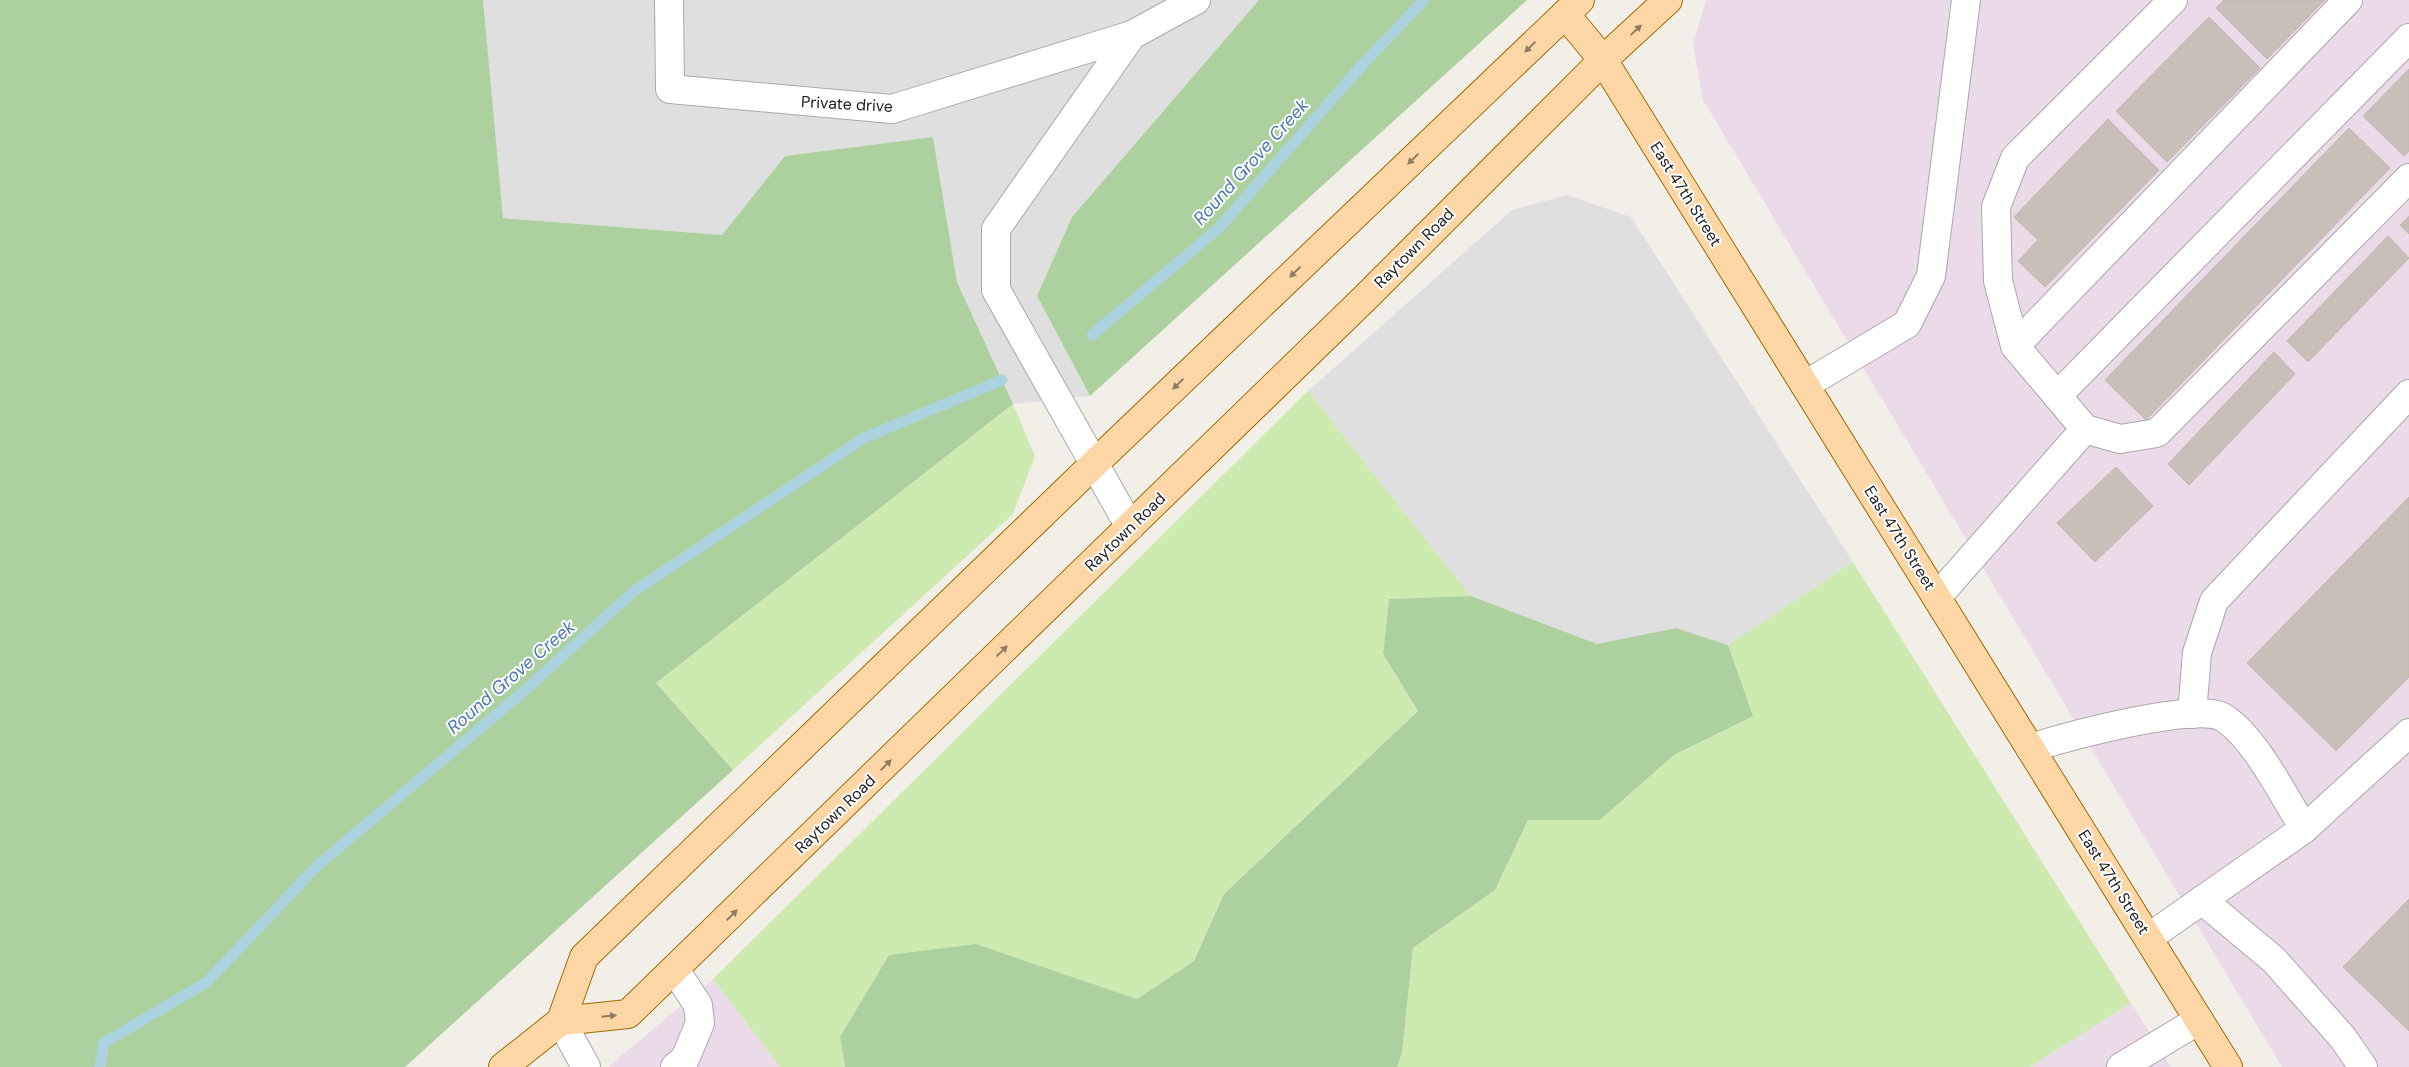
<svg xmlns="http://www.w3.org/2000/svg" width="2409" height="1067" viewBox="0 0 2409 1067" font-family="'DM Sans',sans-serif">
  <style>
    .residential { fill: #e0dfdf }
    .industrial { fill: #ebdbe8 }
    .grass { fill: #cdebb0 }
    .forest { fill: #add19e }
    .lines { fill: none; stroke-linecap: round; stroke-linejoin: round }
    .stream { stroke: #aad3df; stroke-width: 11 }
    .building { fill: #c7bfb8; stroke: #c4b6ab }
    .minor-casing { stroke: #a9a9a9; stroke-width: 30 }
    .major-casing { stroke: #a06b00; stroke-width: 30 }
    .minor { stroke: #fff; stroke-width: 28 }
    .major { stroke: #fcd6a4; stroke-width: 28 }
    .oneway { fill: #8f7c63 }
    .labels { text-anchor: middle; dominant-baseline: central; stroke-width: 4; stroke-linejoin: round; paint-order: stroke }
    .street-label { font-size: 16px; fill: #222; stroke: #fff }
    .water-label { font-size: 18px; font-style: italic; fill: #4a7aab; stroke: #fff }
  </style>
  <rect width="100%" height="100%" fill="#f2efe9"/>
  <!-- residential -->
  <g class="residential">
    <polygon points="483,0 1259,0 1072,217 1037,296 1090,396 1013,404 957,282 933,137 785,156 722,235 502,218"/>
    <polygon points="1567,195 1631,217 1853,562 1728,645 1676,628 1597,644 1471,596 1308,391 1512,210"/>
  </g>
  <!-- industrial -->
  <g class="industrial">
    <polygon points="1706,0 2409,0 2409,1067 2282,1067 1703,100 1693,45"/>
    <polygon points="713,979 780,1067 608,1067"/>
    <polygon points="2131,1003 2171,1067 2030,1067"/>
  </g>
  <!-- grass -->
  <g class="grass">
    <polygon points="1308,391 1471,596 1389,599 1383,654 1418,711 1224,894 1194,961 1137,999 976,944 840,1037 845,1067 780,1067 713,979"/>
    <polygon points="1013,404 1035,456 1013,514 733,770 656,683"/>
    <polygon points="1853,562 2131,1003 2030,1067 1397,1067 1402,1053 1413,948 1495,890 1528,820 1600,820 1674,755 1752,716 1728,645"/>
  </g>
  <!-- forest -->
  <g class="forest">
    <polygon points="0,0 483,0 503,218 722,235 785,156 933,137 957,282 1013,404 656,683 733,770 405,1067 0,1067"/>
    <polygon points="1259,0 1527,0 1090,396 1037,296 1072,217"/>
    <polygon points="1471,596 1597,644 1676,628 1728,645 1753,716 1674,755 1600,820 1528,820 1495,890 1413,948 1402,1053 1397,1067 845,1067 840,1037 889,955 976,944 1137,999 1194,961 1224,894 1418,711 1383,654 1389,599"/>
  </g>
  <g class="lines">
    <!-- stream -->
    <g class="stream">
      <polyline points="1092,335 1219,228 1364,63 1424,0"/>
      <polyline points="100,1067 104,1043 207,982 317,866 522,693 633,592 864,438 1002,380"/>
    </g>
  </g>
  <!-- building -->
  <g class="building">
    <polygon points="2224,0 2325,0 2267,59 2216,8"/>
    <polygon points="2209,17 2260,68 2167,162 2116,111"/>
    <polygon points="2409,69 2409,151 2404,156 2363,116"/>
    <polygon points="2108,119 2159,170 2045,287 2018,261 2038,240 2014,217"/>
    <polygon points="2349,128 2390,168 2146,420 2105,380"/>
    <polygon points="2409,216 2409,234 2400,225"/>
    <polygon points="2388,236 2409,258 2308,362 2287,341"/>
    <polygon points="2274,352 2295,374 2189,485 2168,464"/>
    <polygon points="2116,467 2153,506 2095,562 2057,523"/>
    <polygon points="2409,497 2409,677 2336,751 2247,663"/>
    <polygon points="2409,899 2409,1031 2343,967"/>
  </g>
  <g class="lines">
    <!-- minor casing -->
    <g class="minor-casing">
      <g id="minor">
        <polyline points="669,0 670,89 892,109 1132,35"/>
        <polyline points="2015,346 2348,0"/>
        <polyline points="1805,385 1907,324 1931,276 1966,0"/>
        <polyline points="2057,396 2409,38"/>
        <polyline points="2085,429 2120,439 2157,433 2409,178"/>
        <polyline points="1130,527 996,290 996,229 1132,35 1196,0"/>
        <polyline points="1937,597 2085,429 2015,346 1998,281 1996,207 2015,158 2173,0"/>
        <polyline points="2192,714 2197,653 2214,601 2409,394"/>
        <path d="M2030,748C2063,738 2198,700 2224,718C2255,738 2284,796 2304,829"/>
        <polyline points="2202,900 2274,960 2343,1038 2363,1067"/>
        <polyline points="2148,938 2304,829 2409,733"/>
        <polyline points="561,1021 586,1067"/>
        <polyline points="675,1067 685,1059 700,1023 698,1005 675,970"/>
        <polyline points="2121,1067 2199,1020"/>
      </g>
    </g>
    <!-- major casing -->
    <g class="major-casing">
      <g id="major">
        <polyline points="1565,14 1603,60 2228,1067"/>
        <polyline points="561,1021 628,1014 1365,298 1603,60 1668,0"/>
        <polyline points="503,1067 561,1021 584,957 1094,464 1580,0"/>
      </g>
    </g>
    <!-- minor -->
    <use href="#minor" class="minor"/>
    <!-- major -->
    <use href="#major" class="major"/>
  </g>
  <!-- one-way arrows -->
  <defs><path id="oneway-solid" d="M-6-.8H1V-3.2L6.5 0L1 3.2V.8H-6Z" transform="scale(1.25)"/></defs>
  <g class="oneway">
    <use href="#oneway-solid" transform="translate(1636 30) rotate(-43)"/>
    <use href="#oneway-solid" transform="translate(1530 47) rotate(136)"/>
    <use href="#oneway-solid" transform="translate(1413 159) rotate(136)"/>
    <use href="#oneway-solid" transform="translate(1295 272) rotate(136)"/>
    <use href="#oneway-solid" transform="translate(1178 384) rotate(136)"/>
    <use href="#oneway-solid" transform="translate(1002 651) rotate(-44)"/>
    <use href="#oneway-solid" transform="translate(886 765) rotate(-44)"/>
    <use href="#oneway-solid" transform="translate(732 915) rotate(-44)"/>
    <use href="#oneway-solid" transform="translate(609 1016) rotate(-6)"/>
  </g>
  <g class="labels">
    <!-- street labels -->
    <g class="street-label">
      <text transform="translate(847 104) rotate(3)">Private drive</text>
      <text transform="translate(1686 194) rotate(58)">East 47th Street</text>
      <text transform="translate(1414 248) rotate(-45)">Raytown Road</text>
      <text transform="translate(1125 532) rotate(-44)">Raytown Road</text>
      <text transform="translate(1900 538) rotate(58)">East 47th Street</text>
      <text transform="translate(835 814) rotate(-44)">Raytown Road</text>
      <text transform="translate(2114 882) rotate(58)">East 47th Street</text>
    </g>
    <!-- water labels -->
    <g class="water-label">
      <text transform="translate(1251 162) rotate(-48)">Round Grove Creek</text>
      <text transform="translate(511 677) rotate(-41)">Round Grove Creek</text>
    </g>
  </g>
</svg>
